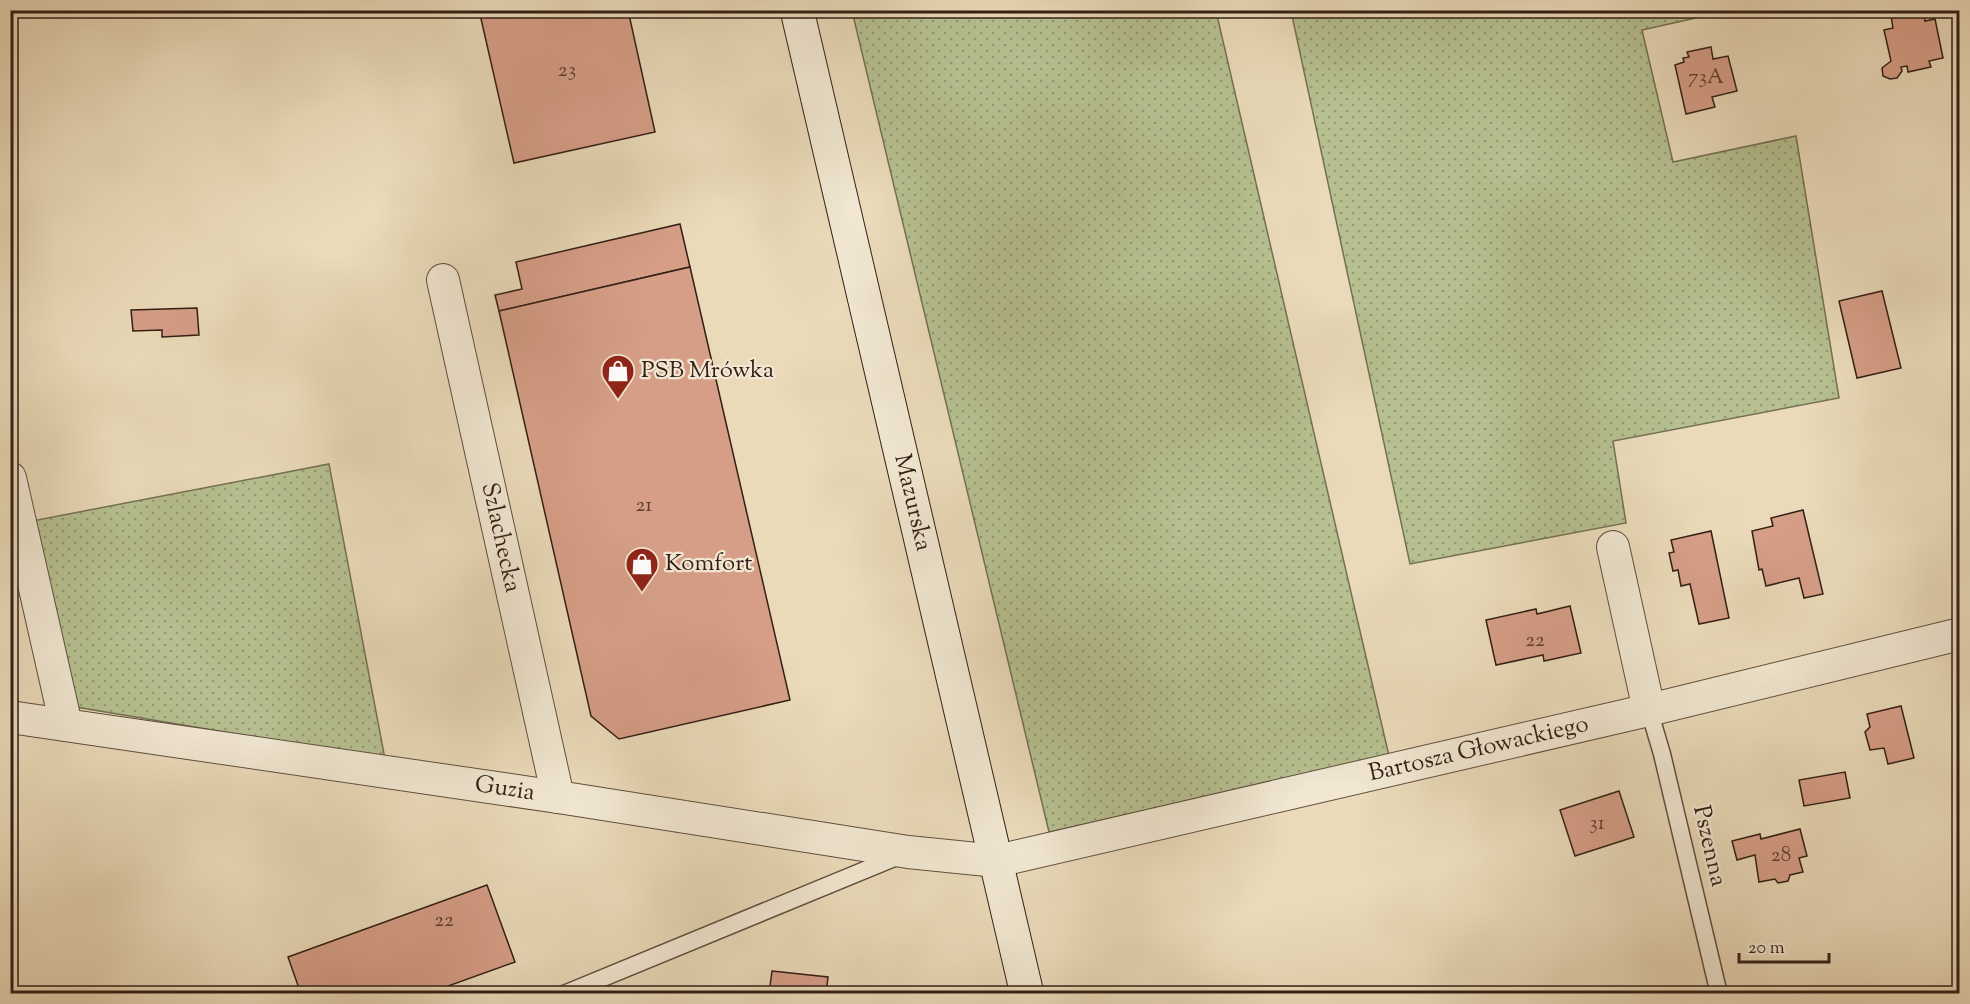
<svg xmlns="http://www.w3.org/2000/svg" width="1970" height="1004" viewBox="0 0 1970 1004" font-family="'Sorts Mill Goudy',serif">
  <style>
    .grass { fill: url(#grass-dots); stroke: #747053; stroke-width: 1.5 }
    .building { fill: #d69e87; stroke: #331f16; stroke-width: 1.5 }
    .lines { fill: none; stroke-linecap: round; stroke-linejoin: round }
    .service-casing { stroke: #614e3f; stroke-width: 19 }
    .minor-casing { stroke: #614e3f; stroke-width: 34 }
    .secondary-casing { stroke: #331f16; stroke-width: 35 }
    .service { stroke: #f1e7d2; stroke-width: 16 }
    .minor { stroke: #f1e7d2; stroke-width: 32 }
    .secondary { stroke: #f1e7d2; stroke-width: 33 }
    .labels { text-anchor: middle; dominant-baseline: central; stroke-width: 4.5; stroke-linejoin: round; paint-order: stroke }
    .number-label { font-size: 21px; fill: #5c3f32 }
    .poi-label { font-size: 24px; fill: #331f16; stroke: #f1e7d2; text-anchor: start }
    .street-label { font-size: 24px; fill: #331f16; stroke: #f1e7d2 }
  </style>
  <defs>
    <pattern id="grass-dots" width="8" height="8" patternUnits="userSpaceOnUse" patternTransform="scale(1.5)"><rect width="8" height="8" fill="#b6c090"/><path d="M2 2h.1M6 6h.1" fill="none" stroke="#959b75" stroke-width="1.8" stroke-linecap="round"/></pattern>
  </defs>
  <rect width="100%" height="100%" fill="#eadab9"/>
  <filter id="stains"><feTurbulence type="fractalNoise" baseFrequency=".00333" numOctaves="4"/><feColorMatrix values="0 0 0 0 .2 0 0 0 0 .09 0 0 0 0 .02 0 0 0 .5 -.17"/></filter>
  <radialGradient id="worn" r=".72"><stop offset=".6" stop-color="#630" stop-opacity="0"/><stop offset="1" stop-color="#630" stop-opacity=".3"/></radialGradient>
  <!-- grass -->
  <g class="grass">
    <polygon points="852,11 1216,11 1389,756 1049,832"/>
    <polygon points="1291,11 1727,11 1642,30 1673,162 1796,136 1839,398 1613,441 1626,523 1410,564"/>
    <polygon points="329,464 385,759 76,707 32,521"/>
  </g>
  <!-- building -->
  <g class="building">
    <polygon points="479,10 628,10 655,132 514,163"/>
    <polygon points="1890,10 1923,10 1925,21 1935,19 1943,58 1929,61 1931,67 1908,72 1907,66 1901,67 1902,71 1897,78 1890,79 1883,76 1882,68 1891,61 1884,30 1893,28"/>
    <polygon points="1711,47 1713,59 1728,56 1737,91 1712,97 1715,107 1686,114 1675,65 1684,62 1683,58 1689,57 1687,52"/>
    <polygon points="680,224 690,267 499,311 495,295 522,289 516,262"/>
    <polygon points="690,267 790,700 619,739 591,716 499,311"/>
    <polygon points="1882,291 1901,368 1857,378 1839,301"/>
    <polygon points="197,308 199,335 162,337 162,330 133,331 131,310"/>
    <polygon points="1803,510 1823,594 1804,598 1799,578 1766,586 1762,569 1759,570 1752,531 1773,526 1771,518"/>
    <polygon points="1711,531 1729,618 1699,624 1690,584 1681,586 1678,570 1673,571 1669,553 1674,552 1671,540"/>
    <polygon points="1570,606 1581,653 1544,661 1543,655 1496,665 1486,620 1536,609 1537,614"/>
    <polygon points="1901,706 1914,758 1888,764 1884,748 1870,750 1865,732 1870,727 1867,714"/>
    <polygon points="1845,772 1850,798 1804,806 1799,780"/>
    <polygon points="1619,791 1634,837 1575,856 1560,810"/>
    <polygon points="1800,829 1807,856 1799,858 1803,872 1790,875 1788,881 1778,883 1775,879 1759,882 1755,855 1737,860 1732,841 1760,834 1761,839"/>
    <polygon points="487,885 515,962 426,994 301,994 288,957"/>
    <polygon points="772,971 828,977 826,994 769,994"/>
    <polygon points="1370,987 1378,994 1346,994 1347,992"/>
  </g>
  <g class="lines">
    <!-- service casing -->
    <g class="service-casing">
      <g id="service">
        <polyline points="1649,710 1662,754 1719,994"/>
        <polyline points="564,994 899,856"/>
      </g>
    </g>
    <!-- minor casing -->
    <g class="minor-casing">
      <g id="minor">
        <path id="s1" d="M443,280L558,797"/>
        <polyline points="10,478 66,725"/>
        <polyline points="1613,547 1649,710"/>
        <path id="s2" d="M10,717L558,797L908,852L997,861L1649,710L1960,634"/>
      </g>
    </g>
    <!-- secondary casing -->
    <g class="secondary-casing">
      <g id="secondary">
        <path id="s3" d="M797,10L1027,994"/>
      </g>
    </g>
    <!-- service -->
    <use href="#service" class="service"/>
    <!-- minor -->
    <use href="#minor" class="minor"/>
    <!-- secondary -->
    <use href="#secondary" class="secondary"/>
  </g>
  <!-- icons -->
  <defs>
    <g id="shop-pin" transform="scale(1.725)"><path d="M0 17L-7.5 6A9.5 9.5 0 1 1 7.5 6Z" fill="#8f2418" stroke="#f1e7d2"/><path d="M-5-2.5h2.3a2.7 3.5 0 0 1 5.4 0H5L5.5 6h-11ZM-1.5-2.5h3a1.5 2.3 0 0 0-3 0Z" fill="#fff"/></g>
  </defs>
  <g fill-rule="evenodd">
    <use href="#shop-pin" x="618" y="371"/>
    <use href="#shop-pin" x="642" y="564"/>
  </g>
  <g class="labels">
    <!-- number labels -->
    <g class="number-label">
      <text x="567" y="71">23</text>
      <text x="1706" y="78">73A</text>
      <text x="644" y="506">21</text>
      <text x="1535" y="641">22</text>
      <text x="1597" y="824">31</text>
      <text x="1781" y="856">28</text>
      <text x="444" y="921">22</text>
    </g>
    <!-- poi labels -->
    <g class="poi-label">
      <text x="641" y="371">PSB Mrówka</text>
      <text x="665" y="564">Komfort</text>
    </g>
    <!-- street labels -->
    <g class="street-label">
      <text stroke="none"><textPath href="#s3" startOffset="506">Mazurska</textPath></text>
      <text stroke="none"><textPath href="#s1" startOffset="264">Szlachecka</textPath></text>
      <text stroke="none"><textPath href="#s2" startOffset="1492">Bartosza Głowackiego</textPath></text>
      <text stroke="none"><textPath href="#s2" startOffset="500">Guzia</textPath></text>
      <text transform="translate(1709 846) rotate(77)">Pszenna</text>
    </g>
  </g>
  <!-- margin -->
  <rect width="1970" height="1004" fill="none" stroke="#eadab9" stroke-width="36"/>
  <rect x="12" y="12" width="1946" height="980" fill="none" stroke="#331f16" stroke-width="3"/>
  <rect x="18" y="18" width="1934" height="968" fill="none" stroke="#331f16" stroke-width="1.5"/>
  <!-- scale -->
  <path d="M1739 953v9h90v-9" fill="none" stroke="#331f16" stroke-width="3"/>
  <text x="1748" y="953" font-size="18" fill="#331f16" stroke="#f1e7d2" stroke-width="4.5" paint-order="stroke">20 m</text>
  <rect width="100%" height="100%" filter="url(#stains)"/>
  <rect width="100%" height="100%" fill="url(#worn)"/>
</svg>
